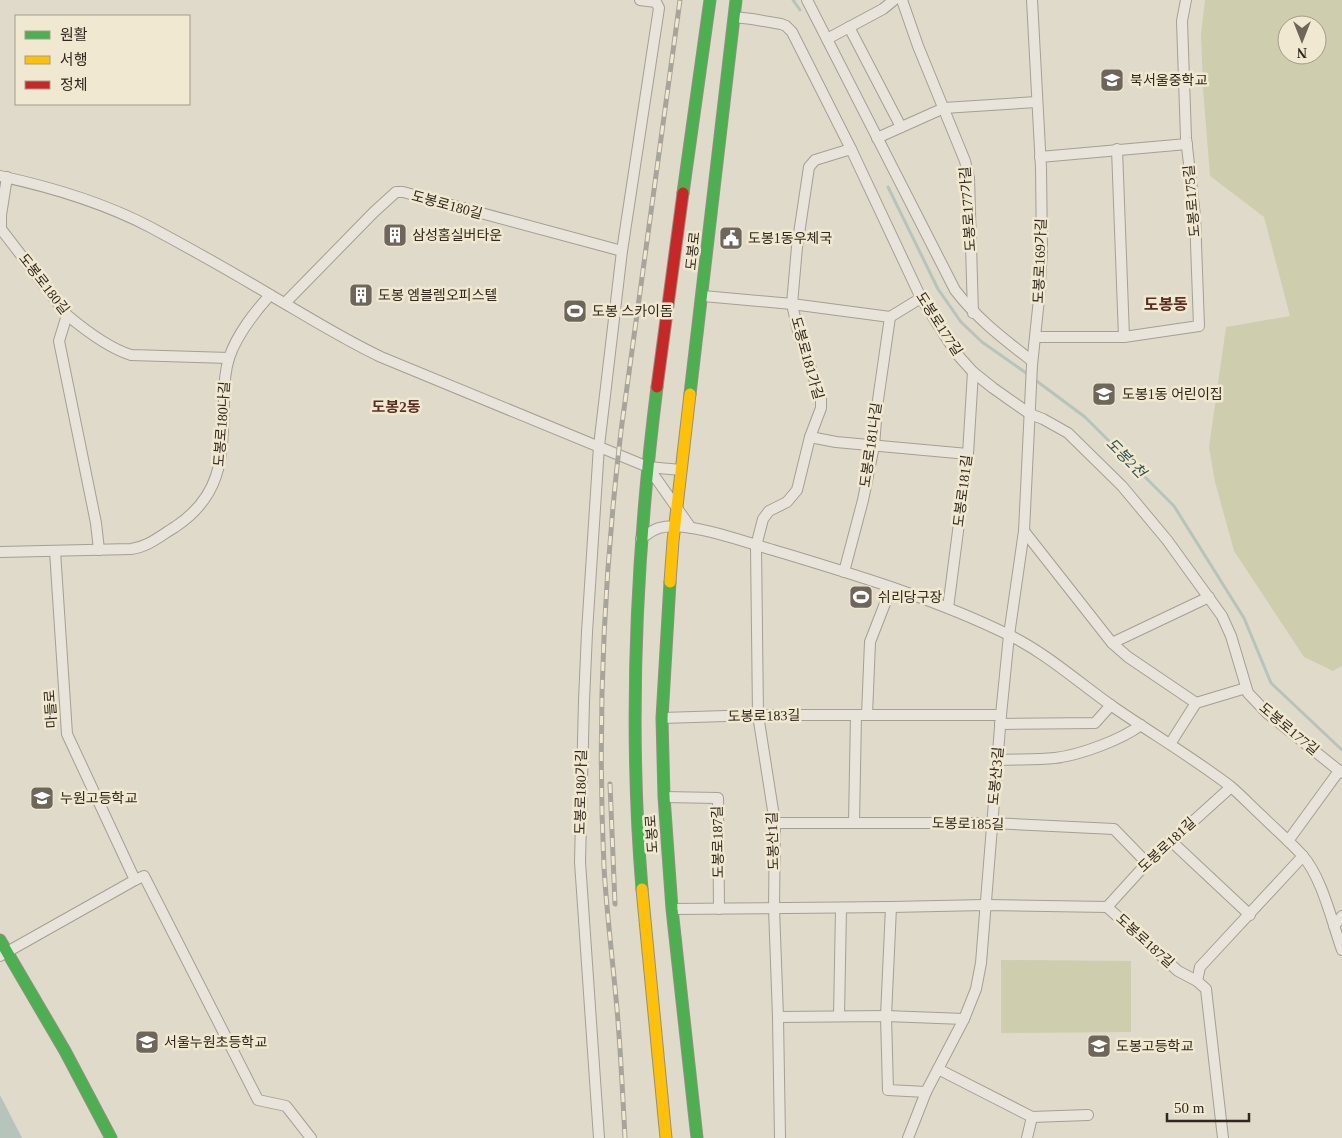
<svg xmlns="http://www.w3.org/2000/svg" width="1342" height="1138" viewBox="0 0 1342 1138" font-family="'Times New Roman','Noto Sans KR',serif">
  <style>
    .green { fill: #ceceae; fill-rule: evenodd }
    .water { fill: #b6c4bb }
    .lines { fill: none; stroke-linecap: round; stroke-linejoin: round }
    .stream { stroke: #b6c4bb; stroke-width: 3 }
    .street-casing { stroke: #a59f94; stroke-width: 12 }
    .fast-casing { stroke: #948e83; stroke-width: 13 }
    .slow-casing { stroke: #948e83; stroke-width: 13 }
    .jam-casing { stroke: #948e83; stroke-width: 13 }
    .street { stroke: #e8e4db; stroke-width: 10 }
    .fast { stroke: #4caf50; stroke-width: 11 }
    .slow { stroke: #ffc107; stroke-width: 11 }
    .jam { stroke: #c62828; stroke-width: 11 }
    .rail-casing { stroke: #a7a49c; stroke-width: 5 }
    .rail { stroke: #f0e8d0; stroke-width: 3; stroke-dasharray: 9; stroke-linecap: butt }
    .labels { text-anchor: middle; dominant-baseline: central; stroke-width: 5; stroke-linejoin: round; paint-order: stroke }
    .poi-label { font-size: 14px; fill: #31271e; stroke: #f0e8d0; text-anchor: start }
    .street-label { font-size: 14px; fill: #31271e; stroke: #f0e8d0 }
    .neighbourhood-label { font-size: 15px; font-weight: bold; fill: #592e22; stroke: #f0e8d0 }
    .water-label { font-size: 15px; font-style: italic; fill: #2e4f4e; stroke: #f0e8d0 }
    .quarter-label { font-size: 16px; font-weight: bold; fill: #592e22; stroke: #f0e8d0 }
  </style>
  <rect width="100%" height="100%" fill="#e0daca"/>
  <!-- green -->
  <g class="green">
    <path d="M1205,0H1342V666L1333,671L1304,657L1234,551L1215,482L1209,447L1226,327L1290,316L1264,217L1210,176L1203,88L1201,34ZM1287,25H1317V55H1287Z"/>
    <polygon points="1001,960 1131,961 1131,1032 1001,1033"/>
  </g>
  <!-- water -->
  <polygon class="water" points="0,1095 22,1138 0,1138"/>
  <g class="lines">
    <!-- stream -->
    <g class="stream">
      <polyline points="793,0 800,10"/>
      <polyline points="888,187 938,289 961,322 982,342 1029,375"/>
      <polyline points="1034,379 1085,417 1174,506 1244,618 1271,683 1342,750"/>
    </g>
    <!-- street casing -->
    <g class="street-casing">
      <g id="street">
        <path d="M807,0L955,290C977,319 1004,339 1032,361"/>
        <polyline points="902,0 918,46 965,161 969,178 973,313"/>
        <polyline points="734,17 752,19 781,24 786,26 792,32 851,149 921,298 956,353 973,372 993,388 1030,414 1043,419 1068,433 1122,486 1167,540 1222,616 1231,636 1248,693 1267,713 1342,773"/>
        <polyline points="849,27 901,127"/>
        <polyline points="827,39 883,9 894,0"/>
        <polyline points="877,138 944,108 1037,102"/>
        <polyline points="1117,149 1124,337"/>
        <polyline points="1040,157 1187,144"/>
        <path d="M0,176C51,187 104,203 150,227C191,249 232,272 272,296C308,317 343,339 381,357L648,467L681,470"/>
        <path d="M7,177L1,215V229L67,315C85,330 108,348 131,355L229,358"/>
        <polyline points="703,296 792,304 890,317 921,298"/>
        <polyline points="285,303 374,212 396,192 403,192 622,251"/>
        <polyline points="67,315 59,341 96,523 99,550"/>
        <polyline points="1036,337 1124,337 1199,326 1195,216 1186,138 1182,21 1186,0"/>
        <polyline points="810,437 836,442 968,454"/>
        <polyline points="648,467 691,528"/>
        <polyline points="1024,531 1112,643 1128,657 1196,703"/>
        <path d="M641,539C646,535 652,530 659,528C686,520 745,542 773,550C852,574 934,598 1009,635C1046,653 1078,682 1112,706C1151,733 1192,757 1230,786C1241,795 1251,806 1262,816C1275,829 1289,841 1302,855C1322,877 1332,922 1342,950"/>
        <polyline points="55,551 67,734 135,880"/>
        <path d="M0,552L131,549C148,547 160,536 175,527C225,494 222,453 224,400C224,386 225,371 229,358C237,334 254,313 270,295"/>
        <polyline points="844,572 863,500 874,446 877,407 890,317"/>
        <polyline points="948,608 968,454 973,372"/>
        <polyline points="1112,643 1209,597"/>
        <polyline points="867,715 870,642 891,588"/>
        <polyline points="662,718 758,715 1001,715"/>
        <polyline points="1000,724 1095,723 1111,705"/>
        <polyline points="1170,744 1196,703 1246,688"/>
        <path d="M997,760C1016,759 1036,760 1055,758C1080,755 1121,740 1141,725"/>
        <polyline points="664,797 718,798 719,909"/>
        <polyline points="775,823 992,823 1114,829 1147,863"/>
        <polyline points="854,823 856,715"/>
        <polyline points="1171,841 1250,915"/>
        <polyline points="1288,841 1339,771"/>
        <polyline points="891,907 886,1016 888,1090 926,1092"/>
        <polyline points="1107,907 1147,863 1231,787"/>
        <polyline points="672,909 891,907 985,905 1107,907 1178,971 1197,981 1206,989 1223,1138"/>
        <polyline points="1334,926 1342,916"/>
        <polyline points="0,956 135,880 144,876 258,1100 286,1106 311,1138"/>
        <polyline points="1197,981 1200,967 1303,856"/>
        <polyline points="839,1016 841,908"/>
        <polyline points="778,1017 886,1016 964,1019"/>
        <polyline points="938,1069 1032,1117 1088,1115"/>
        <polyline points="599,1138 580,862 584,701 587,632 599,446 622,251 659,8 656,2 640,0"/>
        <polyline points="780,1138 778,1017 774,908 775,823 758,715 756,546 763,519 769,511 787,502 797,490 810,437 821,408 821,399 798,331 792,304 797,247 809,167 815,160 851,149"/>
        <polyline points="908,1138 926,1092 964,1019 976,989 981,963 1001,715 1009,635 1024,531 1032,365 1039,299 1042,250 1041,168 1032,0"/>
        <polyline points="1027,1138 1032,1117"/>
      </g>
    </g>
    <!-- fast casing -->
    <g class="fast-casing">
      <g id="fast">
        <polyline points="683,193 710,0"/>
        <polyline points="690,394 736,0"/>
        <polyline points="670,582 662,718 664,797 672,909 697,1138"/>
        <path d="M642,889C628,721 636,554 657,387"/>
        <polyline points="0,940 65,1051 111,1138"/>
      </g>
    </g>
    <!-- slow casing -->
    <g class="slow-casing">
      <g id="slow">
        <polyline points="670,582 673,541 690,394"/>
        <polyline points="642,889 666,1138"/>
      </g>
    </g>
    <!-- jam casing -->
    <g class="jam-casing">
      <polyline id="jam" points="657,387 683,193"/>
    </g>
    <!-- street -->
    <use href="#street" class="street"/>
    <!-- fast -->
    <use href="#fast" class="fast"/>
    <!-- slow -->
    <use href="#slow" class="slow"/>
    <!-- jam -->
    <use href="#jam" class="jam"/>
    <!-- rail casing -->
    <g class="rail-casing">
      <g id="rail">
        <polyline points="610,784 615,904"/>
        <path d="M625,1138C623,1099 621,1060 618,1021C614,970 607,919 604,867C597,722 604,575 621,431L680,0"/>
      </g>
    </g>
    <!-- rail -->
    <use href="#rail" class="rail"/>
  </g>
  <!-- icons -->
  <defs>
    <g id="school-square" transform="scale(1.25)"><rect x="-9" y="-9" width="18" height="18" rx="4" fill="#6e665a" stroke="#f0e8d0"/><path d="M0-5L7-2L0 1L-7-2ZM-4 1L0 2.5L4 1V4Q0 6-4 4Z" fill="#fff"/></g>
    <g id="building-square" transform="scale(1.25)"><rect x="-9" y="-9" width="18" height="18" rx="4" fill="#6e665a" stroke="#f0e8d0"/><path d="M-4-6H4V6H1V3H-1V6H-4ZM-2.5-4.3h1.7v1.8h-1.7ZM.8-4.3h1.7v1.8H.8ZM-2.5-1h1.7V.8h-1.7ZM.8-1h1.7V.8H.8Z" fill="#fff"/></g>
    <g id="civic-square" transform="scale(1.25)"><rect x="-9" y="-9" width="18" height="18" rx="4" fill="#6e665a" stroke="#f0e8d0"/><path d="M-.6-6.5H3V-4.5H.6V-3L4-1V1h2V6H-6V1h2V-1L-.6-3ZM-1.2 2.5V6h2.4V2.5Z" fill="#fff"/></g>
    <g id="stadium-square" transform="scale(1.25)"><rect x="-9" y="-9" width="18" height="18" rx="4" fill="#6e665a" stroke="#f0e8d0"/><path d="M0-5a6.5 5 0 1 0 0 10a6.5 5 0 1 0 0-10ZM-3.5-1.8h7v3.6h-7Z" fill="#fff"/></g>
  </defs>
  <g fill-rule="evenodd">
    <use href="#school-square" x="1112" y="80"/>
    <use href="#building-square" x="395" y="235"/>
    <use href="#civic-square" x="731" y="238"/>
    <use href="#building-square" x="361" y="295"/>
    <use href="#stadium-square" x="575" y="311"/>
    <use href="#school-square" x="1104" y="394"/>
    <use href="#stadium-square" x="861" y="597"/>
    <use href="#school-square" x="42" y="798"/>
    <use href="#school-square" x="147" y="1042"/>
    <use href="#school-square" x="1099" y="1046"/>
  </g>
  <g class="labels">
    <!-- poi labels -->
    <g class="poi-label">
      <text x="1130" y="80">북서울중학교</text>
      <text x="412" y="235">삼성홈실버타운</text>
      <text x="748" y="238">도봉1동우체국</text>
      <text x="378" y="295">도봉 엠블렘오피스텔</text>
      <text x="592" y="311">도봉 스카이돔</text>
      <text x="1122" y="394">도봉1동 어린이집</text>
      <text x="878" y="597">쉬리당구장</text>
      <text x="60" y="798">누원고등학교</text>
      <text x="164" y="1042">서울누원초등학교</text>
      <text x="1116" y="1046">도봉고등학교</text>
    </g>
    <!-- street labels -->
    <g class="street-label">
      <text transform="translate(1192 201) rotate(-95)">도봉로175길</text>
      <text transform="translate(447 205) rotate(15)">도봉로180길</text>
      <text transform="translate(968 209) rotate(-94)">도봉로177가길</text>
      <text transform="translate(693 251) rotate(-84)">도봉로</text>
      <text transform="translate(1040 261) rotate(-88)">도봉로169가길</text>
      <text transform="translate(44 284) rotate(52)">도봉로180길</text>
      <text transform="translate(939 324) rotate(57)">도봉로177길</text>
      <text transform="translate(807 358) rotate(74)">도봉로181가길</text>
      <text transform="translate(222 424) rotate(-86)">도봉로180나길</text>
      <text transform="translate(871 445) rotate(-82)">도봉로181나길</text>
      <text transform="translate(963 491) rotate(-83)">도봉로181길</text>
      <text transform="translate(51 709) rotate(-94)">마들로</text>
      <text transform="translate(764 716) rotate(-1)">도봉로183길</text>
      <text transform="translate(1289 729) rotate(40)">도봉로177길</text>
      <text transform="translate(996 776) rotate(-85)">도봉산3길</text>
      <text transform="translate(581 792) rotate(-89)">도봉로180가길</text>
      <text transform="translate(968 824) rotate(1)">도봉로185길</text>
      <text transform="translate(652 834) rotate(-94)">도봉로</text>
      <text transform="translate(773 841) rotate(-92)">도봉산1길</text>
      <text transform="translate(718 842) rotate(-91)">도봉로187길</text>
      <text transform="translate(1167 845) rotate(-43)">도봉로181길</text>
      <text transform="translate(1145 941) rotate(42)">도봉로187길</text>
    </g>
    <!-- neighbourhood labels -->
    <g class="neighbourhood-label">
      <text x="396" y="407">도봉2동</text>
    </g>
    <!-- water labels -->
    <g class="water-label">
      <text transform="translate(1126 458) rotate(45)">도봉2천</text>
    </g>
    <!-- quarter labels -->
    <g class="quarter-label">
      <text x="1166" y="304">도봉동</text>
    </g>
  </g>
  <!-- legend -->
  <rect x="15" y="15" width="175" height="90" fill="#f0e8d0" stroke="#a49b89"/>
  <rect x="25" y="31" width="25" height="8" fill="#4caf50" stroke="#a49b89"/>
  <text x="60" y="40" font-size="15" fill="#31271e">원활</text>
  <rect x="25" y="56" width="25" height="8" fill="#ffc107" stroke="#a49b89"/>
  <text x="60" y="65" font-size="15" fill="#31271e">서행</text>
  <rect x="25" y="81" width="25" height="8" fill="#c62828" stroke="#a49b89"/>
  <text x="60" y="90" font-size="15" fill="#31271e">정체</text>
  <!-- north arrow -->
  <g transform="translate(1302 40) rotate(180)"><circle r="24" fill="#f0e8d0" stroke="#a49b89"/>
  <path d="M0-4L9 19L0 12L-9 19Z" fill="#6e665a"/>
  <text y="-8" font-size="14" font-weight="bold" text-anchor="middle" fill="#31271e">N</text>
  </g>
  <!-- scale -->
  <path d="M1167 1113v8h82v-8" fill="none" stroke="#31271e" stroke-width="2.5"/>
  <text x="1174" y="1113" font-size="15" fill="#31271e" stroke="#f0e8d0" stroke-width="4" paint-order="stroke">50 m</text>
</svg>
